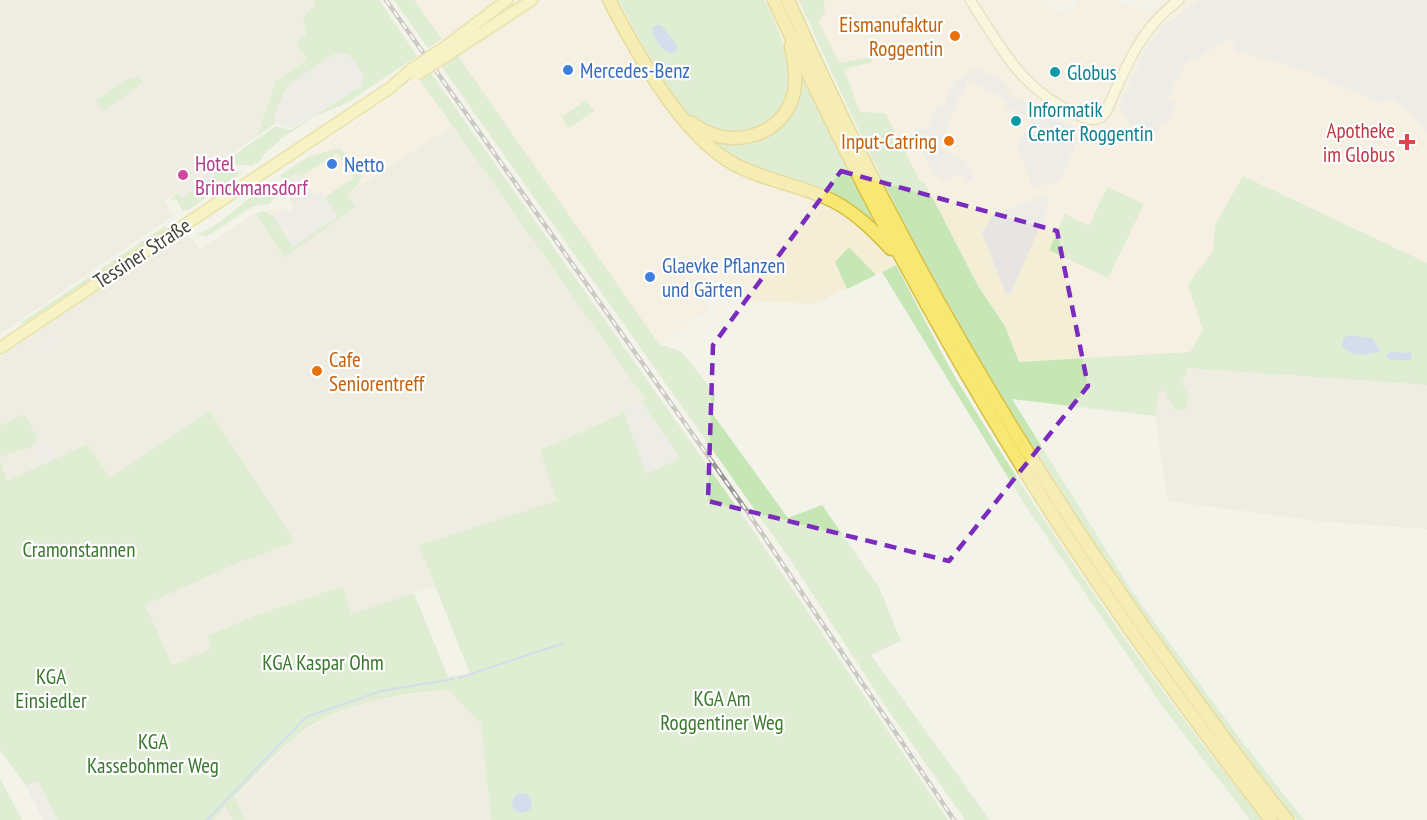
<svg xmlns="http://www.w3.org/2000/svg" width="1427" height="820" viewBox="0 0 1427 820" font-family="'PT Sans Narrow',sans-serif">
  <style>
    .residential { fill: #e8e7d9 }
    .commercial { fill: #f5eed7 }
    .green { fill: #c6e6b5 }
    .parking { fill: #e6e5e2 }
    .water { fill: #aac4ee }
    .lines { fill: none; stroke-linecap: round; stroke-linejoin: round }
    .stream { stroke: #aac4ee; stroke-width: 2 }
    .secondary-casing { stroke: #d2cf9c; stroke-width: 12 }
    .primary-casing { stroke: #dfd56e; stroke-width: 14 }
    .highway-casing { stroke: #d7bf42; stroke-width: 15 }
    .secondary { stroke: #fcfbcd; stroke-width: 9 }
    .primary { stroke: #faf39e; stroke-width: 10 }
    .highway { stroke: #f7e773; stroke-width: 12 }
    .rail-casing { stroke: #989898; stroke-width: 4.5 }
    .rail { stroke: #fff; stroke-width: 2; stroke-dasharray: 7; stroke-linecap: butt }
    .primary-bridge-casing { stroke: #dfd56e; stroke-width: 14; stroke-linecap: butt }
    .primary-bridge { stroke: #faf39e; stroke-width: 10 }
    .marked { fill: none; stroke: #7b2cbf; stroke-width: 4.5; stroke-dasharray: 12 8; stroke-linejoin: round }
    .food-dot { fill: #e8710a; stroke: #fff; stroke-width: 2 }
    .shop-dot { fill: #3f7fe0; stroke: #fff; stroke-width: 2 }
    .culture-dot { fill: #0f9aa8; stroke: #fff; stroke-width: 2 }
    .health-dot { fill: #e0444e; stroke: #fff; stroke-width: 2 }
    .hotel-dot { fill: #d1479c; stroke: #fff; stroke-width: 2 }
    .labels { text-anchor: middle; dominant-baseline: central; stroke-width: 4.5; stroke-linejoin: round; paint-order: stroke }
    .food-label { font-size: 21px; fill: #c56008; stroke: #fff; text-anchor: end }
    .shop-label { font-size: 21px; fill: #366cbe; stroke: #fff; text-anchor: start }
    .culture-label { font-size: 21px; fill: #0d838f; stroke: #fff; text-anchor: start }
    .health-label { font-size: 21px; fill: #be3a42; stroke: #fff; text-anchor: end }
    .hotel-label { font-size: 21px; fill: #b23c85; stroke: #fff; text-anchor: start }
    .street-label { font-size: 21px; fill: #484539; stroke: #fff }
    .park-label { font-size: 21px; fill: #3a782e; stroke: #fff }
  </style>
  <rect width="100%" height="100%" fill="#f4f3ea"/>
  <!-- residential -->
  <g class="residential">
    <polygon points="0,0 314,0 316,4 306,35 307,59 276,81 257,136 164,201 173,216 0,334"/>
    <polygon points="452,126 645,399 623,410 620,415 540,450 558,501 420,545 436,586 352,614 343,586 259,614 207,636 212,649 174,665 145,605 256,555 210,411 110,478 88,445 7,482 0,457 31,447 24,414 0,426 0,357 181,235 192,239 200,250 256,213 284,258 354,205 347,194"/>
    <polygon points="1187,368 1427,385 1427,529 1317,521 1168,501 1155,416 1159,391 1164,392 1171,401 1182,384"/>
    <polygon points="446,690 450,691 481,724 491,820 214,820 291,741 323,719 368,701"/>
  </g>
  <!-- commercial -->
  <g class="commercial">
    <polygon points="414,0 495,0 442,39"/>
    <polygon points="547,0 597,0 637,56 688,136 723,166 840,213 866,232 896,265 815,304 703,298 710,309 659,344 458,56"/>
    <polygon points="797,0 1041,0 1050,8 1069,15 1078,0 1114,0 1147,12 1165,0 1427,0 1427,263 1243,176 1215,225 1213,251 1188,285 1203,330 1190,352 1019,362 1005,326 978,286 926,185 860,112 843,69 872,62 839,63 819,22 806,20"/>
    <polygon points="419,78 452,126 347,194 355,207 284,258 256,213 282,207 288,212 294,207 280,175"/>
  </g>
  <!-- green -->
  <g class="green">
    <polygon points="314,0 379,0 417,56 347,103 315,116 281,139 261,157 263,159 252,166 230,164 230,158 276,126 291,130 362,86 276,118 275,124 257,136 276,81 307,59 295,42 306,35 303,18 316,4"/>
    <polygon points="394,0 414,0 442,39 428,48"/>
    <path d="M618,0H765C784,42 817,108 754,129C734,136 720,136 701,126C672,110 637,31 618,0Z"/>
    <path d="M799,0H824L825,11L819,22L839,63L871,57L872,62L844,69L860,112L885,113L919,179L926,185L978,286L1005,326L1019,362L1190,352L1203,330L1188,285L1213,251L1215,225L1243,176L1427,263V385L1188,368L1182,384L1189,395L1186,410L1174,409L1165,392L1159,391L1155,416L1012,399L1133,593L1240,739L1304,820H1296C1159,644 1033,461 926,264C880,179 837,85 799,0Z"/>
    <polygon points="458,56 659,344 682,352 715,394 712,413 788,518 822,505 879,587 901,641 871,655 990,820 965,820 884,704 789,558 441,66"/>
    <polygon points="799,71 878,230 863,217 725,155 701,134 711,139 776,128"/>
    <path d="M431,73L752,529L948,820H491L481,724L450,691L446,690C399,694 350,701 309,727C281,746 258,774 234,797L245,820H233L226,806L214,820H57L38,781L26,786L0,750V459L7,481L88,444L110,478L210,411L295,542L240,562L145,605L173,665L211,649L207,636L259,614L343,586L352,614L414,593L448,677L470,674L419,545L557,501L540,450L620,415L623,410L645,399L420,80Z"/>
    <polygon points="139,77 143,83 103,111 96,100 125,81"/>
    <polygon points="586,100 594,111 568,129 562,117"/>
    <polygon points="334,149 341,149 362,176 356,187 347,194 355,207 284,258 256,213 264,211 274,217 293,247 338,216 325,197 354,178 337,153 302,176 288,180 295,207 280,175 309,157"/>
    <polygon points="216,169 241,173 188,210 183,211 176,199 172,201 171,198 178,193 182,198 215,175 213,171"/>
    <polygon points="1107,187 1144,204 1108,278 1049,250 1065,214 1089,226"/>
    <path d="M264,188L270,190L275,198L269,204L253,206L206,237L197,234C223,225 241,202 264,188Z"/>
    <polygon points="165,226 167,229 23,324 20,323"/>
    <polygon points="849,247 876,275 847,289 835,262"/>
    <path d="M896,265C917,304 936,344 958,382C1049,534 1151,682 1262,820H1250L1163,707L1023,502L882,272Z"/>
    <polygon points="24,414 38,438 32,447 0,457 0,426"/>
    <polygon points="0,778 22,820 0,820"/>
  </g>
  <!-- parking -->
  <g class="parking">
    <polygon points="1200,0 1427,0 1427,131 1409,110 1391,99 1378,102 1304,70 1249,54 1247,50 1236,52 1231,38 1218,44 1194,62 1190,59 1183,68 1167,100 1176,104 1167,123 1157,120 1160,126 1156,135 1128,122 1122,113 1120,103 1149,43 1163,26"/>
    <polygon points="336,53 349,54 364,76 362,86 292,128 273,123 275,118 273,117 287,86"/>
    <polygon points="976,68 1004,82 1010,94 1074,128 1077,140 1062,177 1054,183 1033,187 1018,147 1031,119 1005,107 1007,101 968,79 938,148 966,162 973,178 966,181 963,173 942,180 939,175 935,177 922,151 926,147 911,143 916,127 927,130 938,104 943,106 954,82"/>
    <polygon points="211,170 214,175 182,197 178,192"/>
    <polygon points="296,174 298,176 301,174 307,183 306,187 310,188 316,196 322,192 338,216 293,247 286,236 289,230 285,227 281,229 274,217 285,209 288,212 296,206 287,186 290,183 287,179"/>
    <polygon points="1048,194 1049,206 1010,295 1005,292 982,233 993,215"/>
    <polygon points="55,335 58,340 64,336 65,343 47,356 40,345"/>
    <polygon points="641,401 680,458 646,474 623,410"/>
    <polygon points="45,441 55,459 41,466 34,446"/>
    <polygon points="38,780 57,820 43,820 26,786"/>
  </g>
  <!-- water -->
  <g class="water">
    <path d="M656,25H661L676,44L677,50L672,54C663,52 653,38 652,28Z"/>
    <path d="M1351,335L1372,338L1381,351C1366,355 1352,359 1342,345L1343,338Z"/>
    <polygon points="1391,352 1412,353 1411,360 1389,360 1386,355"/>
    <circle cx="522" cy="803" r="10"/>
  </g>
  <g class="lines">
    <!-- stream -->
    <g class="stream">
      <polyline points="459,678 564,643"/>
      <polyline points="207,820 306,717 381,691 453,679"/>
    </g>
    <!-- secondary casing -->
    <g class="secondary-casing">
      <path id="secondary" d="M970,0C1004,51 1020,89 1078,115C1090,120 1098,123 1106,112C1125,69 1140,28 1179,0"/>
    </g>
    <!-- primary casing -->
    <g class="primary-casing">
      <g id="primary">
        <polyline points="445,47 507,0"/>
        <polyline points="449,54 532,0"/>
        <polyline points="0,348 390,88 412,69"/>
      </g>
    </g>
    <!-- highway casing -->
    <g class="highway-casing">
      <g id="highway">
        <path d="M609,0C637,53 680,133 732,163C764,181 802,185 835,202C857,214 874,231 891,249"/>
        <path d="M774,0C858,185 954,364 1065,534C1130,632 1199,727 1271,820"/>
        <path d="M788,0C891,234 1021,458 1171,665C1209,717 1246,770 1287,820"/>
        <path d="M692,123C726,151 784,139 794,92C797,77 794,61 791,46"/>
      </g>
    </g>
    <!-- secondary -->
    <use href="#secondary" class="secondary"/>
    <!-- primary -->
    <use href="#primary" class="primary"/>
    <!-- highway -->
    <use href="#highway" class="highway"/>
    <!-- rail casing -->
    <g class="rail-casing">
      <polyline id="rail" points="386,0 749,514 954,820"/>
    </g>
    <!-- rail -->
    <use href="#rail" class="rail"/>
    <!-- primary-bridge casing -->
    <g class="primary-bridge-casing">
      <g id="primary-bridge">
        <polyline points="412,69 445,47"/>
        <polyline points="416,75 449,54"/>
      </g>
    </g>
    <!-- primary-bridge -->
    <use href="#primary-bridge" class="primary-bridge"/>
  </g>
  <!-- marked area -->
  <path d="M0 0H1427V820H0ZM841,171L1057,231L1088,386L949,561L708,501L713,345Z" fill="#f4f3ea" fill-opacity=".55" fill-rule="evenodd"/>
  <path class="marked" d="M841,171L1057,231L1088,386L949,561L708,501L713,345Z"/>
  <!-- markers -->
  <g class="food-dot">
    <circle cx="955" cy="36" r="6"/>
    <circle cx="949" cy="141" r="6"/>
    <circle cx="317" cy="371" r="6"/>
  </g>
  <g class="shop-dot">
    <circle cx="568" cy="70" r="6"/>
    <circle cx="332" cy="164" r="6"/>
    <circle cx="650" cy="277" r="6"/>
  </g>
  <g class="culture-dot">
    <circle cx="1055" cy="72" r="6"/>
    <circle cx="1016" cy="121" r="6"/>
  </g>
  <path class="health-dot" d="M1404 133h6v6h6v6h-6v6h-6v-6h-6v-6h6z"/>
  <circle class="hotel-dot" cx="183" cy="175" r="6"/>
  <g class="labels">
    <!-- food labels -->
    <g class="food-label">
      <text x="943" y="24">Eismanufaktur<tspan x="943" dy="24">Roggentin</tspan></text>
      <text x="937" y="141">Input-Catring</text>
      <text x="329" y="359" text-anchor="start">Cafe<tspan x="329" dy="24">Seniorentreff</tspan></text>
    </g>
    <!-- shop labels -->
    <g class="shop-label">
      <text x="580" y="70">Mercedes-Benz</text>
      <text x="344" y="164">Netto</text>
      <text x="662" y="265">Glaevke Pflanzen<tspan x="662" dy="24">und Gärten</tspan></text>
    </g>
    <!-- culture labels -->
    <g class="culture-label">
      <text x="1067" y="72">Globus</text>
      <text x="1028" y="109">Informatik<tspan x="1028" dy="24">Center Roggentin</tspan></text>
    </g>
    <!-- health labels -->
    <g class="health-label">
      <text x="1395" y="130">Apotheke<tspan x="1395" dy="24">im Globus</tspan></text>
    </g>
    <!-- hotel labels -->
    <g class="hotel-label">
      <text x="195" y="163">Hotel<tspan x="195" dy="24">Brinckmansdorf</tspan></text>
    </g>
    <!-- street labels -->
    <g class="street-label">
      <text transform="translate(142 253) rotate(-33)">Tessiner Straße</text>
    </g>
    <!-- park labels -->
    <g class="park-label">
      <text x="79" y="549">Cramonstannen</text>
      <text x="323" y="662">KGA Kaspar Ohm</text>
      <text x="51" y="676">KGA<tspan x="51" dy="24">Einsiedler</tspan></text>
      <text x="722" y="698">KGA Am<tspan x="722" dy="24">Roggentiner Weg</tspan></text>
      <text x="153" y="741">KGA<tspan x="153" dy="24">Kassebohmer Weg</tspan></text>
    </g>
  </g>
</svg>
